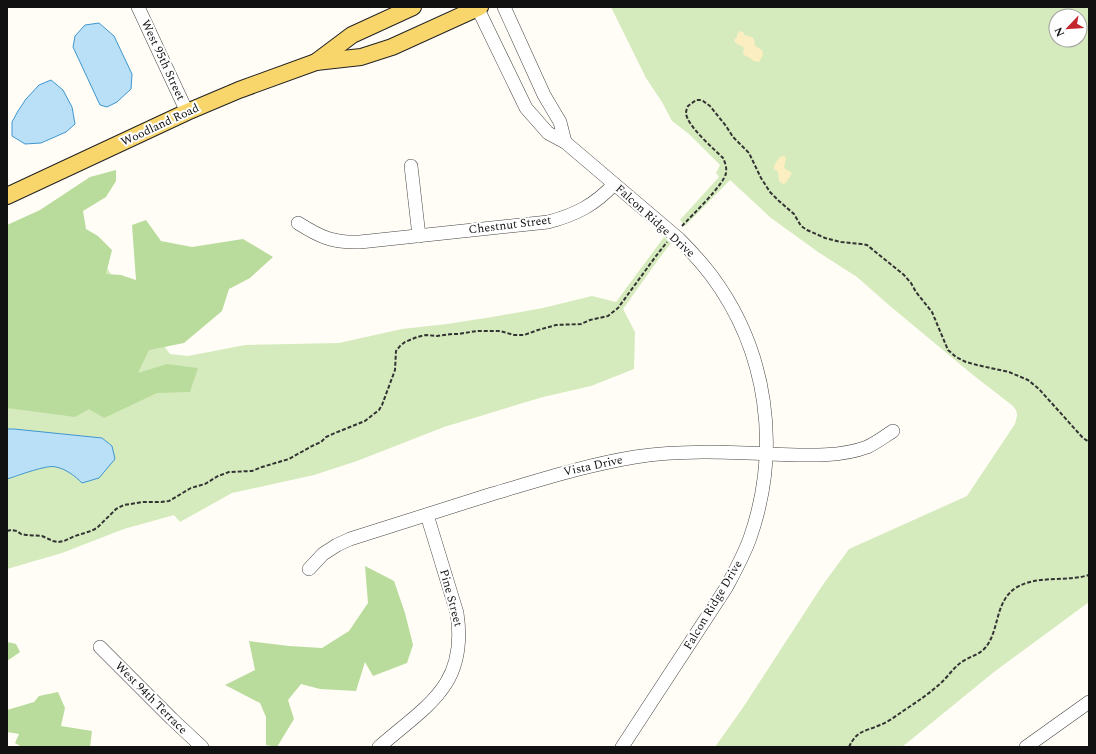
<svg xmlns="http://www.w3.org/2000/svg" width="1096" height="754" viewBox="0 0 1096 754" font-family="Spectral,serif">
  <style>
    .green { fill: #d5ebbd; fill-rule: evenodd }
    .forest { fill: #b9dc9c }
    .sand { fill: #fbeec1 }
    .water { fill: #b9e0f7; stroke: #3f96cf }
    .lines { fill: none; stroke-linecap: round; stroke-linejoin: round }
    .minor-casing { stroke: #444; stroke-width: 14 }
    .major-casing { stroke: #222; stroke-width: 18 }
    .path { stroke: #333; stroke-width: 2; stroke-dasharray: 4 2; stroke-linecap: butt }
    .minor { stroke: #fff; stroke-width: 13 }
    .major { stroke: #f9d66b; stroke-width: 16 }
    .labels { text-anchor: middle; dominant-baseline: central; stroke-width: 4; stroke-linejoin: round; paint-order: stroke }
    .street-label { font-size: 12px; fill: #111; stroke: #fff }
  </style>
  <rect width="100%" height="100%" fill="#fffdf5"/>
  <!-- green -->
  <g class="green">
    <path d="M611,7H1089V602L994,672L902,747H715L742,709L822,586L849,549L967,496L1015,424C1017,415 1019,413 1013,406L973,375L890,306L857,277L818,252L771,218L730,180L685,226L680,220L719,177L716,173L720,165L689,134L672,121L662,102L646,78ZM1056,16H1080V40H1056Z"/>
    <polygon points="64,210 170,354 188,356 245,345 339,343 402,329 447,324 492,317 543,308 592,296 616,302 664,237 671,243 658,260 623,309 635,332 634,369 591,386 543,397 444,427 357,461 314,475 232,493 180,522 174,515 124,529 62,553 7,569 7,233"/>
  </g>
  <!-- forest -->
  <g class="forest">
    <polygon points="116,170 116,181 106,197 83,211 86,229 98,236 112,250 106,274 121,275 136,280 132,225 146,220 161,241 192,247 243,239 273,257 250,278 229,289 222,311 184,343 149,350 138,373 167,364 198,368 190,392 157,393 104,418 89,409 75,417 7,408 7,225 40,210 90,177"/>
    <polygon points="365,566 394,581 405,613 413,645 407,663 373,676 365,662 356,691 320,689 301,684 288,700 294,719 277,747 266,745 266,717 260,703 225,685 255,670 249,641 289,646 322,648 349,631 368,603"/>
    <polygon points="7,642 16,644 20,652 7,661"/>
    <polygon points="58,692 65,708 61,726 92,731 90,747 22,747 15,743 19,734 7,732 7,710 34,702 39,696"/>
  </g>
  <!-- sand -->
  <g class="sand">
    <path d="M740,31L743,32L745,35L752,37L754,39L755,46L762,50L763,55L759,62C755,62 753,61 750,58C748,56 746,57 743,54L744,48C741,44 736,46 734,40L737,37V34Z"/>
    <path d="M782,156H784L786,158L784,168L792,173L786,183L783,184L779,181L778,172L774,169C773,166 778,158 782,156Z"/>
  </g>
  <!-- water -->
  <g class="water">
    <polygon points="99,23 114,36 132,74 131,89 117,102 107,107 100,105 73,47 75,36 85,25"/>
    <polygon points="51,80 63,90 72,107 75,124 66,132 41,143 25,144 12,136 12,122 18,111 26,99 39,85"/>
    <path d="M7,429H14L102,438L112,446L115,459L99,478L82,483C75,476 66,469 56,467C48,464 17,476 7,479Z"/>
  </g>
  <g class="lines">
    <!-- minor casing -->
    <g class="minor-casing">
      <g id="minor">
        <polyline points="138,7 187,112"/>
        <path d="M477,7L526,108L548,133L565,142L679,239C690,250 701,262 711,275C768,351 781,449 750,538C744,555 735,571 726,588L622,747"/>
        <polyline points="504,7 544,95 560,122 565,142"/>
        <polyline points="411,166 419,236"/>
        <path d="M298,223C320,237 333,243 360,242L548,222C575,215 595,205 614,184"/>
        <path d="M309,569L323,554L337,545L350,539C398,524 445,509 492,494C540,480 586,465 635,457C680,450 726,452 771,454C801,455 838,458 867,447C876,443 885,436 893,431"/>
        <polyline points="100,647 172,719 202,747"/>
        <path d="M379,747C427,705 468,686 457,613L427,515"/>
        <polyline points="1026,747 1089,702"/>
      </g>
    </g>
    <!-- major casing -->
    <g class="major-casing">
      <g id="major">
        <polyline points="316,62 352,35 413,7"/>
        <polyline points="7,196 187,112 239,90 316,62 361,57 392,47 480,7"/>
      </g>
    </g>
    <!-- path -->
    <g class="path">
      <path d="M682,226C691,216 724,185 726,173C727,168 725,162 723,158C714,149 687,126 686,113C686,111 687,108 688,106L696,100H700L703,101L710,106L726,126L733,137L749,153L761,178L770,192L779,201L794,214L801,226L807,230L825,238L841,242L861,244L867,245L904,275L911,283L916,292L932,312L948,350L956,357L966,362L977,365L1009,372L1028,380L1039,389L1083,438L1089,442"/>
      <polyline points="7,531 11,530 17,531 21,534 26,535 42,536 53,541 58,542 64,541 75,536 91,531 97,528 116,509 124,505 143,502 161,502 169,501 191,488 205,484 218,476 229,472 252,471 262,467 289,459 312,446 321,442 326,437 335,433 365,421 379,410 382,405 395,370 396,351 400,346 405,342 417,337 426,335 437,336 452,334 458,334 477,331 500,331 514,335 524,335 538,330 556,325 581,324 590,320 608,316 618,308 656,256 667,242"/>
      <path d="M849,747C857,730 864,732 880,725C888,722 896,716 903,711C917,702 930,693 942,682C948,676 953,669 959,664C967,657 978,656 985,648C1000,631 994,601 1017,587C1039,575 1066,582 1089,575"/>
    </g>
    <!-- minor -->
    <use href="#minor" class="minor"/>
    <!-- major -->
    <use href="#major" class="major"/>
  </g>
  <g class="labels">
    <!-- street labels -->
    <g class="street-label">
      <text transform="translate(163 60) rotate(65)">West 95th Street</text>
      <text transform="translate(160 125) rotate(-25)">Woodland Road</text>
      <text transform="translate(655 221) rotate(42)">Falcon Ridge Drive</text>
      <text transform="translate(510 225) rotate(-7)">Chestnut Street</text>
      <text transform="translate(593 466) rotate(-12)">Vista Drive</text>
      <text transform="translate(451 598) rotate(75)">Pine Street</text>
      <text transform="translate(713 605) rotate(-59)">Falcon Ridge Drive</text>
      <text transform="translate(151 698) rotate(45)">West 94th Terrace</text>
    </g>
  </g>
  <!-- border -->
  <rect width="1096" height="754" fill="none" stroke="#111111" stroke-width="16"/>
  <!-- north arrow -->
  <g transform="translate(1068 28) rotate(245)"><circle r="19" fill="#ffffff" stroke="#a0a0a0"/>
  <path d="M0-3L7 15L0 10L-7 15Z" fill="#c4262e"/>
  <text y="-6" font-size="11" font-weight="bold" text-anchor="middle" fill="#111111">N</text>
  </g>
</svg>
